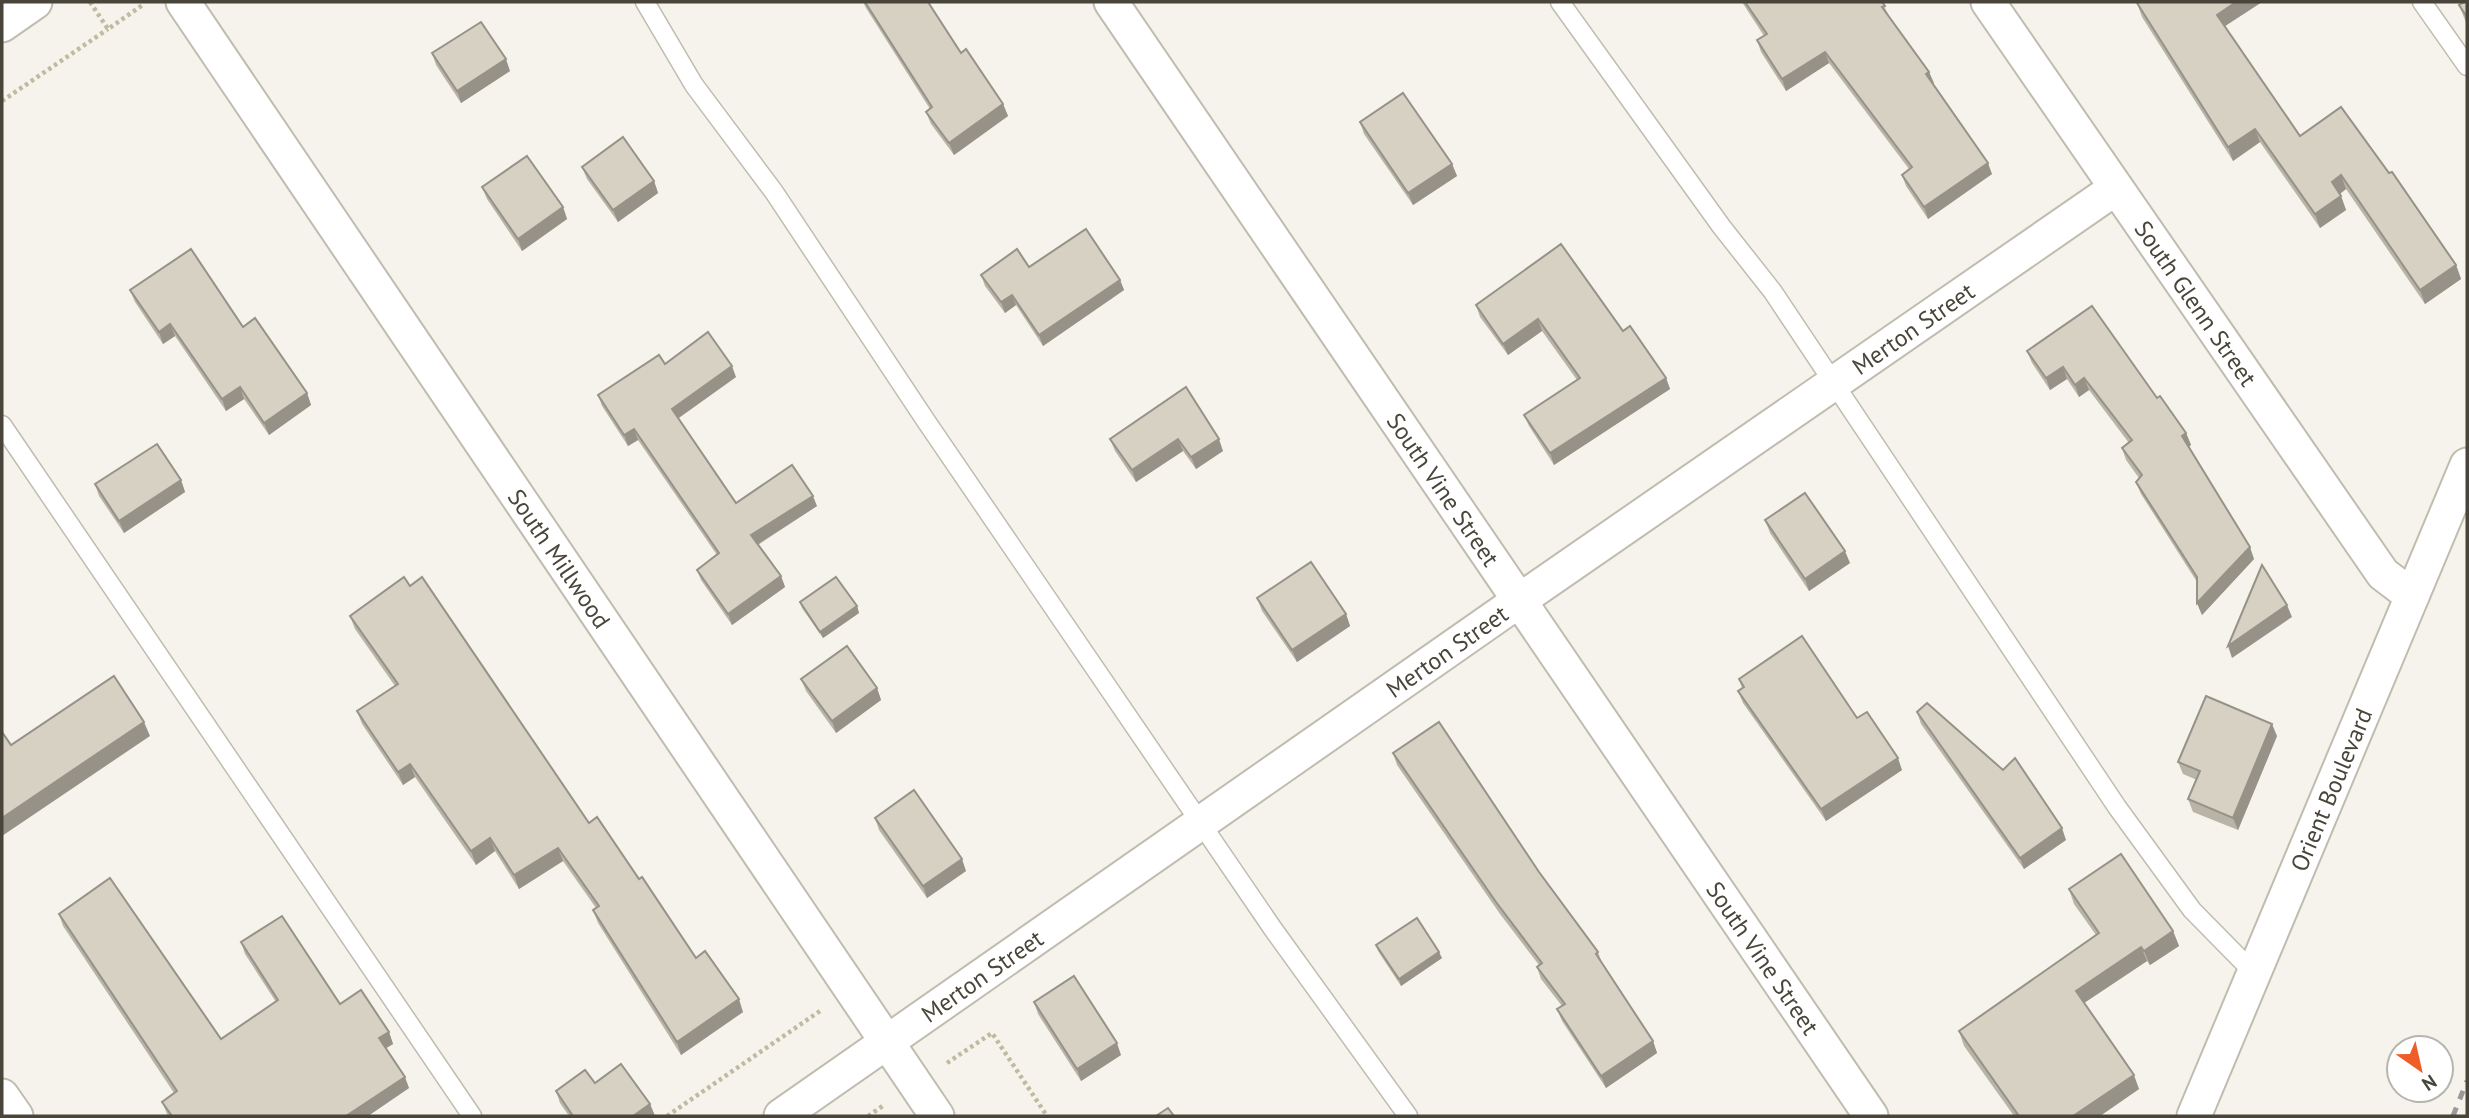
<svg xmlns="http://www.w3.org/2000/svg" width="2469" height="1118" viewBox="0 0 2469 1118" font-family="'PT Sans',sans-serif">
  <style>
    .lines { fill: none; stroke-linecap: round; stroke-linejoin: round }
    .service-casing { stroke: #c0bcaf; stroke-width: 21 }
    .minor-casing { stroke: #c0bcaf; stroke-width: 37 }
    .path { stroke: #c1baa0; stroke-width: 4.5; stroke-dasharray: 3.5 3.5; stroke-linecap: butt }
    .service { stroke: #fff; stroke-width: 18 }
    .minor { stroke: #fff; stroke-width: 33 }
    .rail { stroke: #999; stroke-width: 5; stroke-dasharray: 9 9; stroke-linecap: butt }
    .wall { fill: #b8b4a7 }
    .shaded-wall { fill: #969288 }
    .building { fill: #d6d1c2; stroke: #969288; stroke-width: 2 }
    .labels { text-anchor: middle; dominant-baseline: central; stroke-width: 6; stroke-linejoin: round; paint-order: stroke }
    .street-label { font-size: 24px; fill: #49453a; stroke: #fff }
  </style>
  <rect width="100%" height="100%" fill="#f5f3ec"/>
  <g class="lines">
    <!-- service casing -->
    <g class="service-casing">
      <g id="service">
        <polyline points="645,2 694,85 774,192 926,421 1273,929 1408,1116"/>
        <polyline points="1560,2 1721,226 1773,292 2117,807 2192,910 2254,973"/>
        <polyline points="2422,2 2467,66"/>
        <polyline points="2,425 472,1116"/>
      </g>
    </g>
    <!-- minor casing -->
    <g class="minor-casing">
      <g id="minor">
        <path id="s1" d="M183,2L937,1116"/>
        <path id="s2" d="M1111,2L1871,1116"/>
        <path id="s3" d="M1988,2L2383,574L2412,596"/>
        <polyline points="2,25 35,2"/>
        <polyline points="2,1096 16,1116"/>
        <path id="s4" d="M781,1116L1520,600L2116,188"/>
        <path id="s5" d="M2194,1116L2467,465"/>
      </g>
    </g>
    <!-- path -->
    <g class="path">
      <polyline points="90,2 108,29 144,4"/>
      <polyline points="2,101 108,29"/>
      <polyline points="947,1063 992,1033 1047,1116"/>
      <polyline points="667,1116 820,1011"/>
      <polyline points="868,1116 884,1105"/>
    </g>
    <!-- service -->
    <use href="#service" class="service"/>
    <!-- minor -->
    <use href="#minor" class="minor"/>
    <!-- rail -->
    <polyline class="rail" points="2453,1116 2467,1081"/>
  </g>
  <!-- wall -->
  <g class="wall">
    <polygon points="863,2 928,2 961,53 1003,104 1008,116 954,155 931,124 926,112 930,109 866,8"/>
    <polygon points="1742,2 1882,2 1889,16 1929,72 1933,84 1992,174 1928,219 1906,186 1902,175 1909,169 1829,63 1786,91 1761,52 1757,40 1764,36"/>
    <polygon points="2262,2 2225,26 2300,136 2456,265 2461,279 2425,304 2346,189 2340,194 2346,210 2320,228 2260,142 2233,161 2142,17 2137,3"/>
    <polygon points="2461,2 2467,2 2467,25 2459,5 2462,3"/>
    <polygon points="432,53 510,71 461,103 436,65"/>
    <polygon points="1360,122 1452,164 1457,176 1413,205 1364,134"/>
    <polygon points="582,167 654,181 658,193 618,222 587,179"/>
    <polygon points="482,187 563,207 567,219 522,251 487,199"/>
    <polygon points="1029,267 1120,280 1124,290 1043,346 1016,305 1005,313 985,286 981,275"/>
    <polygon points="130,290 243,327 307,393 311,405 269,435 244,399 226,411 175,336 163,344 135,302"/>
    <polygon points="1476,305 1623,331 1666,378 1670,389 1554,465 1529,426 1524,415 1577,380 1542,331 1508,355 1480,317"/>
    <polygon points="2027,351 2157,398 2186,433 2191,445 2189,446 2254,559 2202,615 2197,603 2197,582 2141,494 2136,482 2139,478 2126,460 2122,448 2129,443 2089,390 2079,397 2067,379 2050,390 2032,363"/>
    <polygon points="665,364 736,377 678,418 736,503 817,506 758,545 781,576 785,587 732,625 701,580 697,570 717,555 638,440 628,446 602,406 598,395"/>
    <polygon points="1186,387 1223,451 1196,469 1183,451 1136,482 1115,451 1110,439"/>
    <polygon points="181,480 185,492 124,533 99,496 95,484"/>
    <polygon points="1765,520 1850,563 1809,591 1770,533"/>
    <polygon points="1257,598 1346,614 1350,626 1297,662 1262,611"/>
    <polygon points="800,602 857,606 859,613 823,638 802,608"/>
    <polygon points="350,616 589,823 639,879 696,958 743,1012 681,1055 598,923 593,910 596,908 563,861 519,889 495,851 476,865 415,777 403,785 362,724 357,711 395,686 355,629"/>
    <polygon points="801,679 877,688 881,700 836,733 806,691"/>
    <polygon points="1739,679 1857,718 1902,770 1826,821 1743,703 1738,691 1742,688"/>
    <polygon points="1917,712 2066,840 2024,869 1921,724"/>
    <polygon points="2277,736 2238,830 2193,812 2188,799 2197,780 2183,774 2178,762"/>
    <polygon points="1393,753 1539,872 1598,952 1602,963 1653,1041 1657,1053 1606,1088 1562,1021 1557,1009 1562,1006 1541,979 1537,967 1539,965 1500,914 1397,765"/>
    <polygon points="875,818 966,871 927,898 879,830"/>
    <polygon points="2069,889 2173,931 2179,946 2150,965 2147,961 2084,1003 2139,1089 2100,1116 2014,1116 1964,1046 1959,1031 2096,935 2074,904"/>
    <polygon points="59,914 221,1039 276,1002 245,954 241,942 340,1004 389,1032 393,1044 386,1048 409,1088 368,1116 168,1116 162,1102 174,1093 63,926"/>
    <polygon points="1376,945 1442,958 1401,986 1378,951"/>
    <polygon points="1034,1002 1121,1055 1081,1081 1038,1014"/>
    <polygon points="595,1083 650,1104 655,1116 569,1116 560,1103 556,1091"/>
  </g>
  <!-- shaded-wall -->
  <g class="shaded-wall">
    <polygon points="2236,2 2262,2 2222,28 2217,15"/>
    <polygon points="1825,52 1829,63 1786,91 1782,79"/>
    <polygon points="506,59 510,71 461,103 457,91"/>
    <polygon points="1929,72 1934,83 1931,85 1926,74"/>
    <polygon points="1003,104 1008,116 954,155 949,143"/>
    <polygon points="2255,129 2260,142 2233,161 2228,147"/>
    <polygon points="1988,163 1992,174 1928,219 1924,207"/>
    <polygon points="1452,164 1457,176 1413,205 1408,193"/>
    <polygon points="2341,175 2346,189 2337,196 2332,182"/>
    <polygon points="654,181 658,193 618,222 613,210"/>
    <polygon points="2341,196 2346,210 2320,228 2315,214"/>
    <polygon points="563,207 567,219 522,251 518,239"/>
    <polygon points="2456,265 2461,279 2425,304 2420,290"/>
    <polygon points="1120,280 1124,290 1043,346 1039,335"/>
    <polygon points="1012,295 1016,305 1005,313 1001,302"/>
    <polygon points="1538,319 1542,331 1508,355 1503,344"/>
    <polygon points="170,324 175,336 163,344 159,332"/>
    <polygon points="732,366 736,377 676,420 672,409"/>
    <polygon points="2063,367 2067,379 2050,390 2046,378"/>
    <polygon points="1666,378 1670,389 1554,465 1550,453"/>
    <polygon points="2084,378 2089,390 2079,397 2075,385"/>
    <polygon points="240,387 244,399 226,411 222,399"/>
    <polygon points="307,393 311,405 269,435 264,423"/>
    <polygon points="634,429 638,440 628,446 624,435"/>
    <polygon points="2186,433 2191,445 2187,448 2182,436"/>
    <polygon points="1178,439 1183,451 1136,482 1132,470"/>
    <polygon points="1219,439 1223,451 1196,469 1191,457"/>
    <polygon points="181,480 185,492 124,533 119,521"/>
    <polygon points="813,496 817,506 755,546 751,535"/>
    <polygon points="2250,547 2254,559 2202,615 2197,603"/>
    <polygon points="1845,551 1850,563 1809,591 1805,579"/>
    <polygon points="781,576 785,587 732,625 728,614"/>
    <polygon points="2287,605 2292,617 2232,658 2228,646"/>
    <polygon points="857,606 859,613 823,638 820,632"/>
    <polygon points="1346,614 1350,626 1297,662 1292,650"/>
    <polygon points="877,688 881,700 836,733 832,721"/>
    <polygon points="144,722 150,736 2,836 2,818"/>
    <polygon points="2272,724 2277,736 2238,830 2233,818"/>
    <polygon points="1898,758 1902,770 1826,821 1821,809"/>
    <polygon points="410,764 415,777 403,785 398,772"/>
    <polygon points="2062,828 2066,840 2024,869 2020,858"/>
    <polygon points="490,838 495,851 476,865 471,851"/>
    <polygon points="558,848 563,861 519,889 514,875"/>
    <polygon points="962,859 966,871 927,898 923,886"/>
    <polygon points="2173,931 2179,946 2150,965 2144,951"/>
    <polygon points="2141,947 2147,961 2081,1005 2076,991"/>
    <polygon points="1439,952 1442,958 1401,986 1399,979"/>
    <polygon points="739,999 743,1012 681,1055 677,1042"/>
    <polygon points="389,1032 393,1044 383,1050 379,1038"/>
    <polygon points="1653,1041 1657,1053 1606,1088 1601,1076"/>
    <polygon points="1117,1043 1121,1055 1081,1081 1077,1069"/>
    <polygon points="2134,1075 2139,1089 2100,1116 2073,1116"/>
    <polygon points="405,1077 409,1088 368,1116 346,1116"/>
    <polygon points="650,1104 655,1116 633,1116"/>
  </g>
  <!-- building -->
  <g class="building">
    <polygon points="865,2 928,2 961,53 966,49 1003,104 949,143 926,112 932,107"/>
    <polygon points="1745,2 1882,2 1885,6 1882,7 1929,72 1926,74 1988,163 1924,207 1902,175 1912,167 1825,52 1782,79 1757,40 1767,34"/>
    <polygon points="2139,2 2236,2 2217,15 2300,136 2341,107 2389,173 2392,172 2456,265 2420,290 2341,175 2332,182 2341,196 2315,214 2255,129 2228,147 2137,3"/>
    <polygon points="2464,2 2467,2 2467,17 2459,5"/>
    <polygon points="481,22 506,59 457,91 432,53"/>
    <polygon points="1403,93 1452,164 1408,193 1360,122"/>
    <polygon points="623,137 654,181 613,210 582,167"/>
    <polygon points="527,156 563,207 518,239 482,187"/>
    <polygon points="1086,229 1120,280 1039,335 1012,295 1001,302 981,275 1017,249 1029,267"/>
    <polygon points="1561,244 1623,331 1630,326 1666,378 1550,453 1524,415 1580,378 1538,319 1503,344 1476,305"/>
    <polygon points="191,249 243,327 255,318 307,393 264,423 240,387 222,399 170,324 159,332 130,290"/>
    <polygon points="2092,306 2157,398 2160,396 2186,433 2182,436 2250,547 2197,603 2197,577 2136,482 2142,475 2122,448 2132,440 2084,378 2075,385 2063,367 2046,378 2027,351"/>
    <polygon points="708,332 732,366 672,409 736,503 792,465 813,496 751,535 781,576 728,614 697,570 719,553 634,429 624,435 598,395 659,355 665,364"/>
    <polygon points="1186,387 1219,439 1191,457 1178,439 1132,470 1110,439"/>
    <polygon points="157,444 181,480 119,521 95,484"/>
    <polygon points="1805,493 1845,551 1805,579 1765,520"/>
    <polygon points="1311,562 1346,614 1292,650 1257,598"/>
    <polygon points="2262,565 2287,605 2228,646"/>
    <polygon points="404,577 410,586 422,577 589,823 597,817 639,879 642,877 696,958 705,951 739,999 677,1042 593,910 599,906 558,848 514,875 490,838 471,851 410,764 398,772 357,711 398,684 350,616"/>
    <polygon points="836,577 857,606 820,632 800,602"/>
    <polygon points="1802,636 1857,718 1867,712 1898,758 1821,809 1738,691 1744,687 1739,679"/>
    <polygon points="847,646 877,688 832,721 801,679"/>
    <polygon points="114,676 144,722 2,818 2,732 11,745"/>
    <polygon points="2206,696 2272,724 2233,818 2188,799 2200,771 2178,762"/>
    <polygon points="1927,703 2003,770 2015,758 2062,828 2020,858 1917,712"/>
    <polygon points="1439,722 1539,872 1598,952 1596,954 1653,1041 1601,1076 1557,1009 1565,1004 1537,967 1542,963 1496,902 1393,753"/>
    <polygon points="914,790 962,859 923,886 875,818"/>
    <polygon points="2121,854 2173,931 2144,951 2141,947 2076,991 2134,1075 2073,1116 2019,1116 1959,1031 2099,933 2069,889"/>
    <polygon points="110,878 221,1039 278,1000 241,942 282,916 340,1004 361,990 389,1032 379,1038 405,1077 346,1116 172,1116 162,1102 177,1091 59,914"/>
    <polygon points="1417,918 1439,952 1399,979 1376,945"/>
    <polygon points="1074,976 1117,1043 1077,1069 1034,1002"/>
    <polygon points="621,1064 650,1104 633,1116 573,1116 556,1091 585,1070 595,1083"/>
    <polygon points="1168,1108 1174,1116 1156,1116"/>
  </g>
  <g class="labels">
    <!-- street labels -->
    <g class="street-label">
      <text stroke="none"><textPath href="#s3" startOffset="366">South Glenn Street</textPath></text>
      <text stroke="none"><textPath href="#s4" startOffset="1379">Merton Street</textPath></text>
      <text stroke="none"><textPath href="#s2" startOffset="590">South Vine Street</textPath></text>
      <text stroke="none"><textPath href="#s1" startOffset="672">South Millwood</textPath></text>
      <text stroke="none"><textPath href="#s4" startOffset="812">Merton Street</textPath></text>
      <text stroke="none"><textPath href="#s5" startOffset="354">Orient Boulevard</textPath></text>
      <text stroke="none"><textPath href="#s2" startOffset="1157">South Vine Street</textPath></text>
      <text stroke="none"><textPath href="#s4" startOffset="245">Merton Street</textPath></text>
    </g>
  </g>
  <!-- border -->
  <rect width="2469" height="1118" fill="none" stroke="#49453a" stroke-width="7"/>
  <!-- north arrow -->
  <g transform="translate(2420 1069) rotate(146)"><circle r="33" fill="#ffffff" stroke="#b6b5b0" stroke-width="2"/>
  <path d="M0-5L12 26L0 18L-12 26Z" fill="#ef5e29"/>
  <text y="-10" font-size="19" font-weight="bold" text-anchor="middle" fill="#49453a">N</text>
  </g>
</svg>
